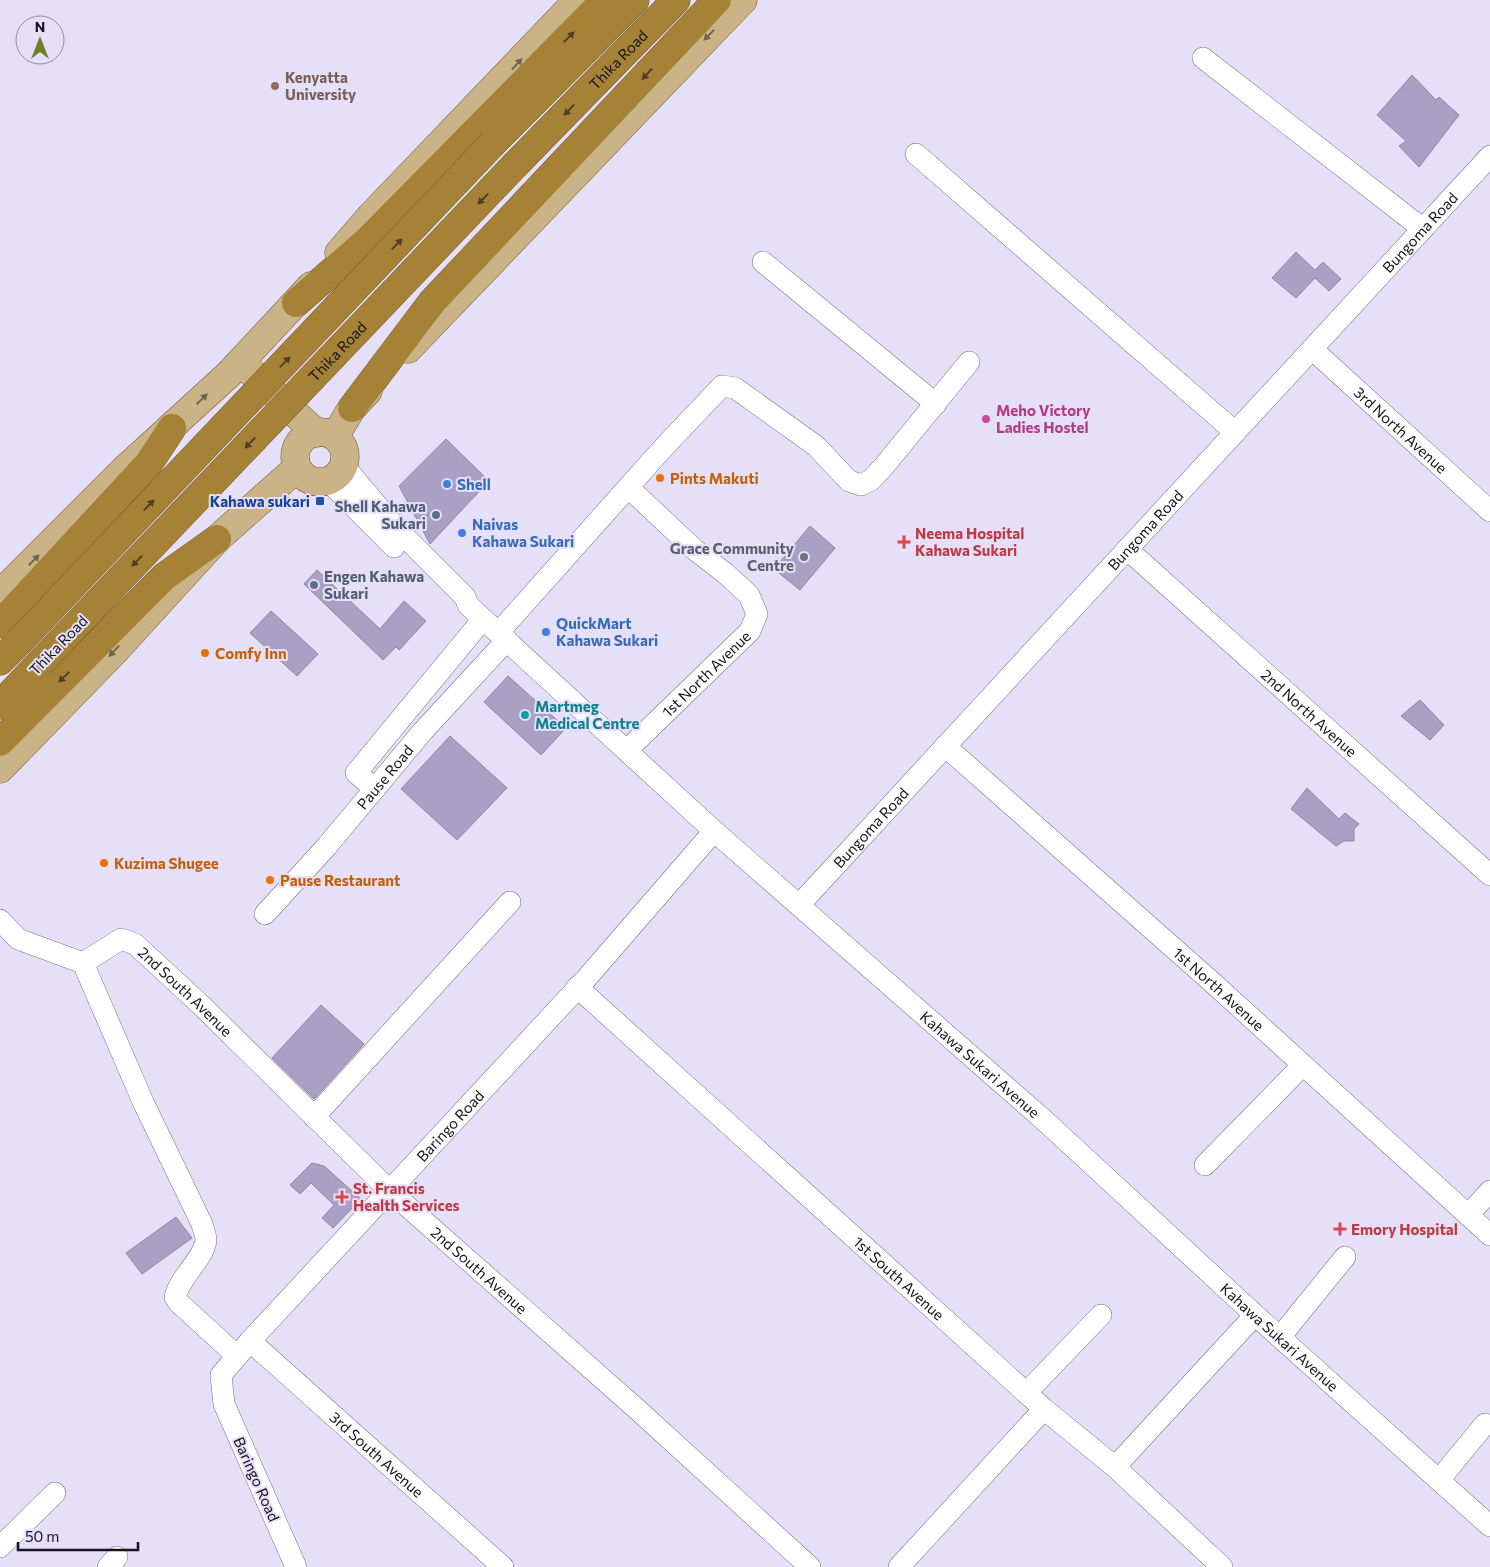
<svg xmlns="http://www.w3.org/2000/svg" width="1490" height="1567" viewBox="0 0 1490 1567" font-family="Commissioner,sans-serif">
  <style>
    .building { fill: #aa9fc4; stroke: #8f889f }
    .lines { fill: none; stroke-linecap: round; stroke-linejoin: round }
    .minor-casing { stroke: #777086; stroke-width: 22 }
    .major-casing { stroke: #745b2e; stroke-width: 29 }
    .highway-casing { stroke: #745b2e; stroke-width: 29 }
    .minor { stroke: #fff; stroke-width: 21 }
    .major { stroke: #cab487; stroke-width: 28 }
    .highway { stroke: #a68237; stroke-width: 28 }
    .highway-bridge-casing { stroke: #745b2e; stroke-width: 29; stroke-linecap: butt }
    .highway-bridge { stroke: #a68237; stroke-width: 28 }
    .oneway { fill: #706452 }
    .oneway2 { fill: #503f27 }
    .education-dot { fill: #8d6e63; stroke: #e6dff8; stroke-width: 2 }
    .hotel-dot { fill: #d1479c; stroke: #e6dff8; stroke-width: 2 }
    .food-dot { fill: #e8710a; stroke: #e6dff8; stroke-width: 2 }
    .shop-dot { fill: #3f7fe0; stroke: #e6dff8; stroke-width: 2 }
    .transit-dot { fill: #1a4fb4; stroke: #e6dff8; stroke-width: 2 }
    .service-dot { fill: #5c6f8a; stroke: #e6dff8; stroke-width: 2 }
    .health-dot { fill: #e0444e; stroke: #e6dff8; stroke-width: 2 }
    .worship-dot { fill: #6b7280; stroke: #e6dff8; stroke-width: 2 }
    .culture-dot { fill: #0f9aa8; stroke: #e6dff8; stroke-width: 2 }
    .labels { text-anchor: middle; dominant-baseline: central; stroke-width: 4; stroke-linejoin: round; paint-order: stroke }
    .street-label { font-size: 15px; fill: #16131c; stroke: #e6dff8 }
    .education-label { font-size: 15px; font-weight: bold; fill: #785e54; stroke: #e6dff8; text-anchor: start }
    .hotel-label { font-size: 15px; font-weight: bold; fill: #b23c85; stroke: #e6dff8; text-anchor: start }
    .food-label { font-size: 15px; font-weight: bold; fill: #c56008; stroke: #e6dff8; text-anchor: start }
    .shop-label { font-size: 15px; font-weight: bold; fill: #366cbe; stroke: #e6dff8; text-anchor: start }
    .transit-label { font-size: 15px; font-weight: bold; fill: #164399; stroke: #e6dff8; text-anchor: end }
    .service-label { font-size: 15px; font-weight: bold; fill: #4e5e75; stroke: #e6dff8; text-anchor: end }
    .health-label { font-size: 15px; font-weight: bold; fill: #be3a42; stroke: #e6dff8; text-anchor: start }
    .worship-label { font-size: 15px; font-weight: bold; fill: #5b616d; stroke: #e6dff8; text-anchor: end }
    .culture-label { font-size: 15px; font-weight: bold; fill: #0d838f; stroke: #e6dff8; text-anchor: start }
  </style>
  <rect width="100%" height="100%" fill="#e6dff8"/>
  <!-- building -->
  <g class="building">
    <polygon points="1412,75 1436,100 1439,97 1459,115 1419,167 1399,146 1406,141 1377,115"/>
    <polygon points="1296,252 1315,270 1323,262 1341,279 1329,291 1315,278 1296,298 1272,278"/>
    <polygon points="446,439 489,481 430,544 399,486"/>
    <polygon points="810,526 835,548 800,590 774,569"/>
    <polygon points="317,570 380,629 404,601 426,621 399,650 396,647 383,660 304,584"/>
    <polygon points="271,611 318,654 297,676 250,633"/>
    <polygon points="508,676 566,728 541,755 484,702"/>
    <polygon points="1420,700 1444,725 1430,740 1401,716"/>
    <polygon points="450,736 507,788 457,840 401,789"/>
    <polygon points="1307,788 1339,819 1345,813 1359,824 1354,829 1354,841 1344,841 1336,846 1291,809"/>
    <polygon points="321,1005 364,1044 314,1099 272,1058"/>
    <polygon points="312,1163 324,1166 361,1199 333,1228 322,1218 334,1205 311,1183 300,1194 290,1185"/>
    <polygon points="176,1217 192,1238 142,1274 126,1253"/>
  </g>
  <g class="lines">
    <!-- minor casing -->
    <g class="minor-casing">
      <g id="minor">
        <polyline points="1203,58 1423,229"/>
        <polyline points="916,154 1235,432"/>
        <polyline points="763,262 936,404"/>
        <path id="s1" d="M1312,349L1490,511"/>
        <path id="s2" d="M344,466L396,528L465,597L468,605L483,619L714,831L1045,1121L1255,1315L1490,1526"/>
        <polyline points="328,481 394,547"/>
        <path id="s3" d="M1127,549L1490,875"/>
        <polyline points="499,632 664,447 722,386 735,388 816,446 849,481 861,485 871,480 885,465 969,362"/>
        <path id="s4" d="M945,746L1213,983L1490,1235"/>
        <path id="s5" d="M627,750L750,631L757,614L749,595L725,573L695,550L629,488"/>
        <polyline points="375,789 356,773 483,619"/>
        <path id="s6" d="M800,904L1490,156"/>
        <path id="s7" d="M265,914L327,846L423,731L507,640"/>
        <path d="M0,920L18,939L83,963L144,1104L202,1224C203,1229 206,1235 206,1240C204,1259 180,1276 175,1297L179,1303L237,1356"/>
        <path id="s8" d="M83,963L121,939L135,944L203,1007L391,1192L639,1411L810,1567"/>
        <path id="s9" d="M577,987L1044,1409L1115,1467L1222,1567"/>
        <polyline points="314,1117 510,902"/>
        <polyline points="1205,1165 1303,1065"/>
        <polyline points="1468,1215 1490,1191"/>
        <polyline points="1280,1337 1345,1257"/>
        <path id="s10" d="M250,1341L503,1567"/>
        <polyline points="1026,1393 1101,1315"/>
        <polyline points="1115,1467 1255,1315"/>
        <polyline points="1439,1480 1485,1424"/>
        <polyline points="0,1547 55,1493"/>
        <polyline points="108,1567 117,1557"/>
        <path id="s11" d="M296,1567L224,1404L221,1375L250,1341L585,980L714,831"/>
        <polyline points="899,1567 1044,1409"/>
      </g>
    </g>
    <!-- major casing -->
    <g class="major-casing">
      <g id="major">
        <polyline points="339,253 370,217 578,0"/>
        <polyline points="408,349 743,0"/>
        <polyline points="247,368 316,433"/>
        <circle cx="320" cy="457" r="25"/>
        <polyline points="335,436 352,408 368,391"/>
        <polyline points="0,594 124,470 229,374 311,286"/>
        <polyline points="0,769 113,653 217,539 297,468"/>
      </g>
    </g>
    <!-- highway casing -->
    <g class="highway-casing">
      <g id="highway">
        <polyline points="493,143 635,0"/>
        <path id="s12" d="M516,164L676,0"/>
        <polyline points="296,303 367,241 605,0"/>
        <polyline points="352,408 432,302 717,0"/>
        <polyline points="0,624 149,463 172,428"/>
        <polyline points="0,661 19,642"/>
        <polyline points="0,705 39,664"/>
        <polyline points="0,742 165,576 217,539"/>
      </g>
    </g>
    <!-- minor -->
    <use href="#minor" class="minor"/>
    <!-- major -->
    <use href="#major" class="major"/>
    <!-- highway -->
    <use href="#highway" class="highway"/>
    <!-- highway-bridge casing -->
    <g class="highway-bridge-casing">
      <g id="highway-bridge">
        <polyline points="19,642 493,143"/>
        <path id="s13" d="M39,664L516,164"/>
      </g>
    </g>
    <!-- highway-bridge -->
    <use href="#highway-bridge" class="highway-bridge"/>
  </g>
  <!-- one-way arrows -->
  <defs><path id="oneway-solid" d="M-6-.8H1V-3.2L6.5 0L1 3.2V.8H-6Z" transform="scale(1.25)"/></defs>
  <g class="oneway">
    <use href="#oneway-solid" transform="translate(709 35) rotate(134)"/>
    <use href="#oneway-solid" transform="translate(517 64) rotate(-47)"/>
    <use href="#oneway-solid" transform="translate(202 399) rotate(-44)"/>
    <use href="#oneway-solid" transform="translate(34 560) rotate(-45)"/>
    <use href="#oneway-solid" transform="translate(114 651) rotate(133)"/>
  </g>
  <g class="oneway2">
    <use href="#oneway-solid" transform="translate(569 37) rotate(-45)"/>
    <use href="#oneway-solid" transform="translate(647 74) rotate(133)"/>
    <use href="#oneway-solid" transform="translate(569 110) rotate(134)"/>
    <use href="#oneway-solid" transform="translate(483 199) rotate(134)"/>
    <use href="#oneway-solid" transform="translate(397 244) rotate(-46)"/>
    <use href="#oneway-solid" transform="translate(285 362) rotate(-46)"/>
    <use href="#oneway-solid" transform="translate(250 443) rotate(134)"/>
    <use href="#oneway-solid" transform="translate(149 505) rotate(-46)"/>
    <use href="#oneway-solid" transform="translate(137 561) rotate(134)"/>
    <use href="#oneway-solid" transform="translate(64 677) rotate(135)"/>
  </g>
  <!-- markers -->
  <circle class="education-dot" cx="275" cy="86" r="5"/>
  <circle class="hotel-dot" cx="986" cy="419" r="5"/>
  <g class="food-dot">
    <circle cx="660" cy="478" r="5"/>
    <circle cx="205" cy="653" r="5"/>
    <circle cx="104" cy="863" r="5"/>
    <circle cx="270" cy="880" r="5"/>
  </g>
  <g class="shop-dot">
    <circle cx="447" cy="484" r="5"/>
    <circle cx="462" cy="533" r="5"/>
    <circle cx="546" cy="632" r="5"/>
  </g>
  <rect class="transit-dot" x="315" y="496" width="10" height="10" rx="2.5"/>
  <g class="service-dot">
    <circle cx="436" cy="515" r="5"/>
    <circle cx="314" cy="585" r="5"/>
  </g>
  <g class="health-dot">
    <path d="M901.5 534.5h5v5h5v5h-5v5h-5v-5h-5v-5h5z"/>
    <path d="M339.5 1189.5h5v5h5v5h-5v5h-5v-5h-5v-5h5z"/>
    <path d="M1337.5 1221.5h5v5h5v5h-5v5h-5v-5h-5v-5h5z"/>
  </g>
  <circle class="worship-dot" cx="804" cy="557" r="5"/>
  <circle class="culture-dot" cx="525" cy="715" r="5"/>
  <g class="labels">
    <!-- street labels -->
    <g class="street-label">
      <text stroke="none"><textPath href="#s12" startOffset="146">Thika Road</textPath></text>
      <text stroke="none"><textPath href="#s6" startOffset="914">Bungoma Road</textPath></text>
      <text stroke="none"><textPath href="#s13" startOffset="432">Thika Road</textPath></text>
      <text stroke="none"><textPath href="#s1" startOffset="120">3rd North Avenue</textPath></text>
      <text stroke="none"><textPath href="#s6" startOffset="509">Bungoma Road</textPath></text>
      <text transform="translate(58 645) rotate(-46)">Thika Road</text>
      <text stroke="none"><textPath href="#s5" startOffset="110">1st North Avenue</textPath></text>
      <text stroke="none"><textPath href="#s3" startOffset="245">2nd North Avenue</textPath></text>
      <text stroke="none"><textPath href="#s7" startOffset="182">Pause Road</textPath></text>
      <text stroke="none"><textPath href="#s6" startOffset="104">Bungoma Road</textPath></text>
      <text stroke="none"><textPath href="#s4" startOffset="366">1st North Avenue</textPath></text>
      <text stroke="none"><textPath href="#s8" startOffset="129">2nd South Avenue</textPath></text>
      <text stroke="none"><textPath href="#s2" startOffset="875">Kahawa Sukari Avenue</textPath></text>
      <text stroke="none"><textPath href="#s11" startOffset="546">Baringo Road</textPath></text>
      <text stroke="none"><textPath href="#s8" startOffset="534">2nd South Avenue</textPath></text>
      <text stroke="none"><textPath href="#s9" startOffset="434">1st South Avenue</textPath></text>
      <text stroke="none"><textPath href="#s2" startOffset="1280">Kahawa Sukari Avenue</textPath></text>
      <text stroke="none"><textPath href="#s10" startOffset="170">3rd South Avenue</textPath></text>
      <text transform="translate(257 1479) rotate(66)">Baringo Road</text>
    </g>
    <!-- education labels -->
    <g class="education-label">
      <text x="285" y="77">Kenyatta<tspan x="285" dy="17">University</tspan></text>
    </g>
    <!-- hotel labels -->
    <g class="hotel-label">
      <text x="996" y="410">Meho Victory<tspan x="996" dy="17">Ladies Hostel</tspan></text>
    </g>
    <!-- food labels -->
    <g class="food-label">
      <text x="670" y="478">Pints Makuti</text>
      <text x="215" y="653">Comfy Inn</text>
      <text x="114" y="863">Kuzima Shugee</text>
      <text x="280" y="880">Pause Restaurant</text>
    </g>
    <!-- shop labels -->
    <g class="shop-label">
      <text x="457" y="484">Shell</text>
      <text x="472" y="524">Naivas<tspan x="472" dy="17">Kahawa Sukari</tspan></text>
      <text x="556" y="623">QuickMart<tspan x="556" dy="17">Kahawa Sukari</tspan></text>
    </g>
    <!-- transit labels -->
    <g class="transit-label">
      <text x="310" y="501">Kahawa sukari</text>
    </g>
    <!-- service labels -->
    <g class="service-label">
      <text x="426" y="506">Shell Kahawa<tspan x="426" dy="17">Sukari</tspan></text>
      <text x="324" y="576" text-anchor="start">Engen Kahawa<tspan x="324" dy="17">Sukari</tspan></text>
    </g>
    <!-- health labels -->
    <g class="health-label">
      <text x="915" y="533">Neema Hospital<tspan x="915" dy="17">Kahawa Sukari</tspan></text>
      <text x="353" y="1188">St. Francis<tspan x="353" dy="17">Health Services</tspan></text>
      <text x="1351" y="1229">Emory Hospital</text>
    </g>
    <!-- worship labels -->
    <g class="worship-label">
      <text x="794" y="548">Grace Community<tspan x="794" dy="17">Centre</tspan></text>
    </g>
    <!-- culture labels -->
    <g class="culture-label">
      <text x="535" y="706">Martmeg<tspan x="535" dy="17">Medical Centre</tspan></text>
    </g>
  </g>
  <!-- north arrow -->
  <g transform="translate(40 40)"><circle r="24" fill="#e6dff8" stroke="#938da0"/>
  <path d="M0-4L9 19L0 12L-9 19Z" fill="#717f2d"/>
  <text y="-8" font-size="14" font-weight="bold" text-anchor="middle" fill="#16131c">N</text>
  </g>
  <!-- scale -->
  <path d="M18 1542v8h120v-8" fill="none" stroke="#16131c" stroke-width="2.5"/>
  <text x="25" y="1542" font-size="15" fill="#16131c" stroke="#e6dff8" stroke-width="4" paint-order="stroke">50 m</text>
</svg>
